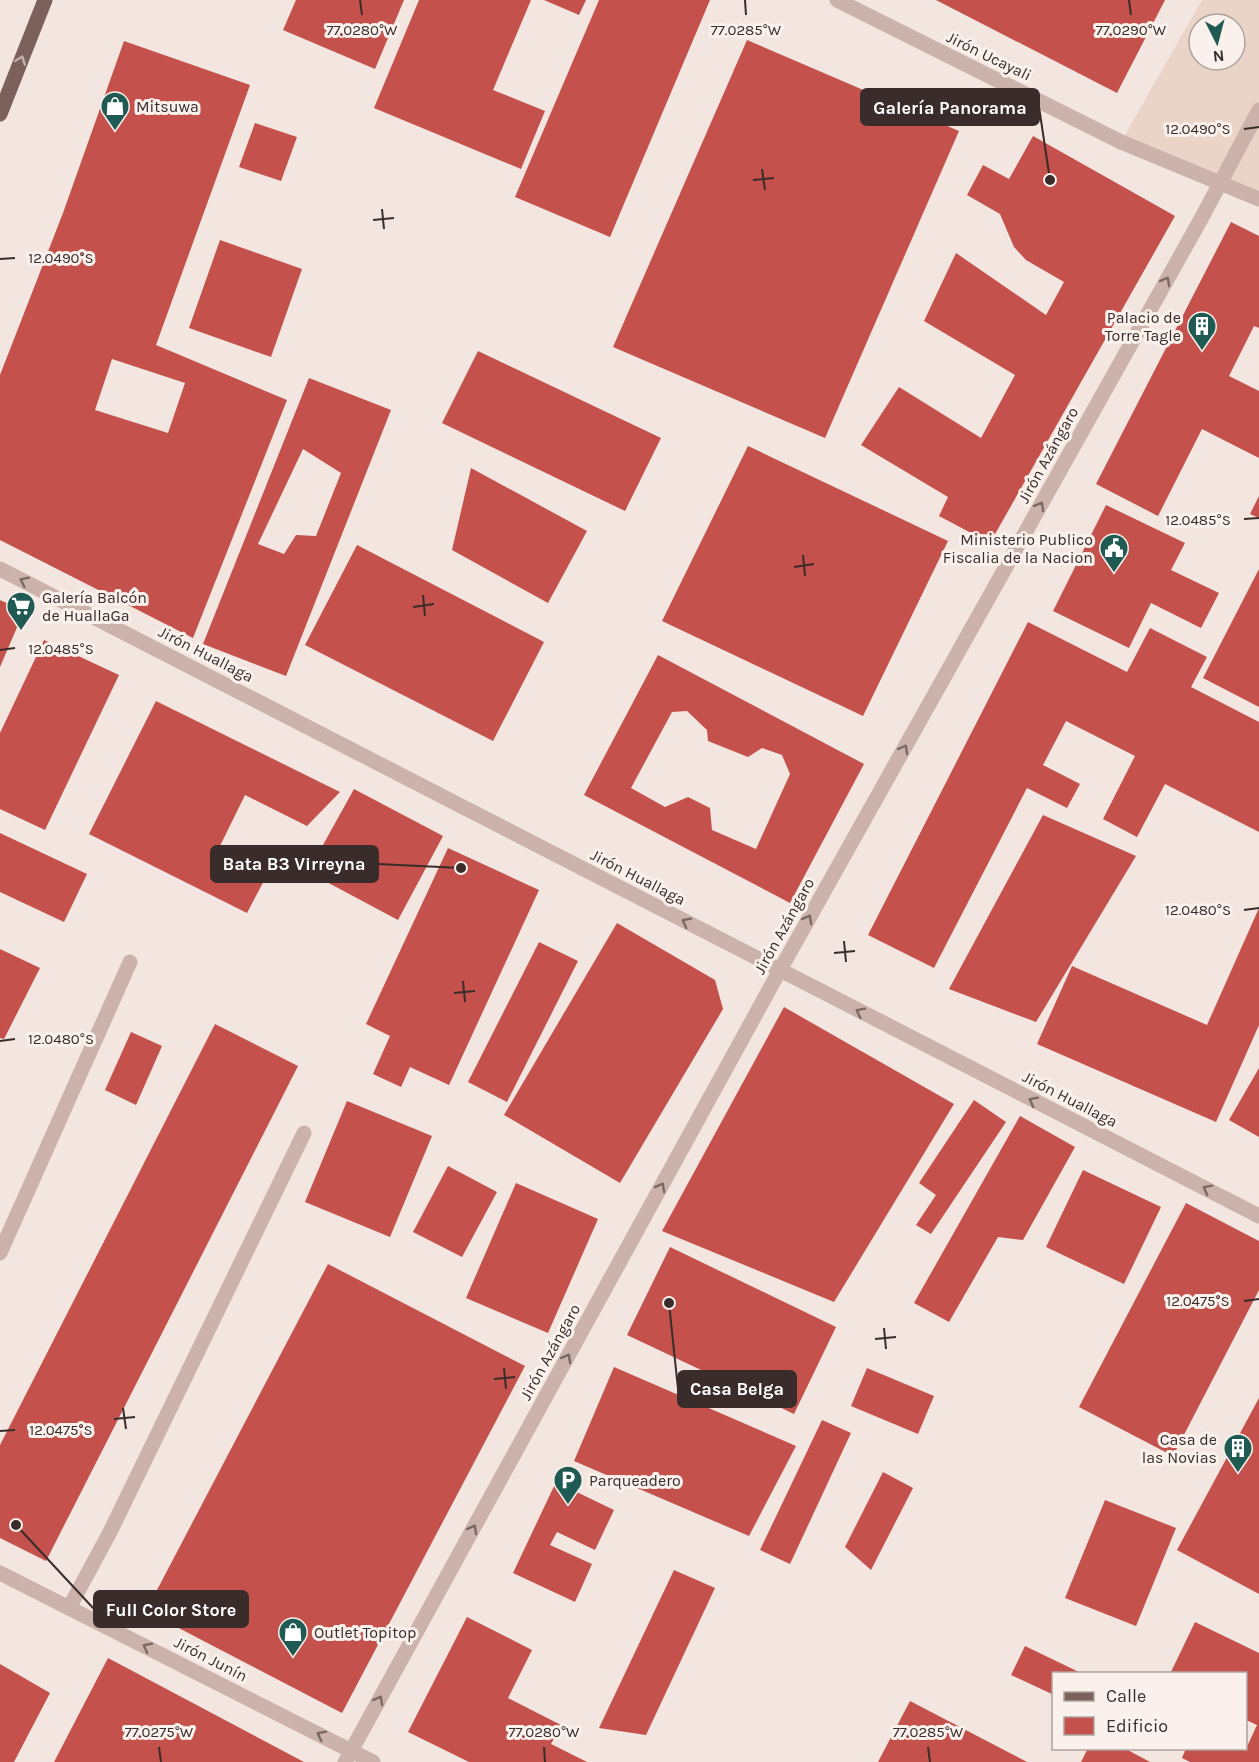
<svg xmlns="http://www.w3.org/2000/svg" width="1259" height="1762" viewBox="0 0 1259 1762" font-family="Karla,sans-serif">
  <style>
    .plaza { fill: #ead4c7; fill-rule: evenodd }
    .building { fill: #c4514c; fill-rule: evenodd }
    .lines { fill: none; stroke-linecap: round; stroke-linejoin: round }
    .minor { stroke: #cbb3ab; stroke-width: 15 }
    .major { stroke: #7b605c; stroke-width: 15 }
    .oneway { stroke: #c1b0ab }
    .oneway2 { stroke: #7b6964 }
    .ticks { fill: none; stroke: #392c2a; stroke-width: 2 }
    .labels { text-anchor: middle; dominant-baseline: central; stroke-width: 6; stroke-linejoin: round; paint-order: stroke }
    .street-label { font-size: 16px; fill: #392c2a; stroke: #faf1ec }
    .poi-label { font-size: 16px; fill: #392c2a; stroke: #faf1ec; text-anchor: start }
    .ticks-label { font-size: 15px; text-anchor: middle; fill: #392c2a; stroke: #faf1ec; stroke-width: 6; stroke-linejoin: round; paint-order: stroke }
    .leader { fill: none; stroke: #392c2a; stroke-width: 2 }
    .callout-dot { fill: #392c2a; stroke: #faf1ec; stroke-width: 2 }
    .callout { fill: #392c2a; stroke: #392c2a; stroke-width: 2 }
    .callout-label { font-size: 18px; text-anchor: middle; font-weight: bold; fill: #fff }
  </style>
  <rect width="100%" height="100%" fill="#f3e6e0"/>
  <!-- plaza -->
  <path class="plaza" d="M1202,0H1259V199L1121,142ZM1199,24H1235V60H1199Z"/>
  <!-- building -->
  <g class="building">
    <polygon points="296,0 404,0 375,69 283,30"/>
    <polygon points="419,0 531,0 493,90 545,111 521,169 374,108"/>
    <polygon points="544,0 586,0 579,15"/>
    <polygon points="599,0 710,0 610,237 515,197"/>
    <polygon points="936,0 1165,0 1117,93"/>
    <polygon points="747,40 959,131 825,438 613,347"/>
    <path d="M124,41L250,85L156,345L287,400L193,638L0,540V375L63,213ZM112,359L185,383L168,433L95,410Z"/>
    <polygon points="255,123 297,137 281,181 239,167"/>
    <polygon points="1033,136 1175,216 990,543 939,516 948,497 861,445 899,387 981,438 1015,375 924,321 956,253 1046,315 1064,282 1026,260 1014,247 1000,214 967,195 983,165 1009,179"/>
    <polygon points="1231,222 1259,236 1259,328 1254,326 1229,376 1259,391 1259,458 1202,429 1158,516 1096,484"/>
    <polygon points="220,240 302,269 271,357 189,328"/>
    <polygon points="478,351 661,438 625,511 442,423"/>
    <path d="M309,378L391,410L286,676L203,644ZM303,449L341,473L316,536L296,535L284,554L258,544Z"/>
    <polygon points="748,446 948,541 863,716 662,621"/>
    <polygon points="471,468 587,531 548,603 452,550"/>
    <polygon points="1259,496 1259,518 1250,514"/>
    <polygon points="1106,505 1185,543 1171,570 1219,593 1201,628 1151,603 1129,648 1053,611"/>
    <polygon points="357,545 544,642 493,741 305,645"/>
    <polygon points="1259,569 1259,707 1203,678"/>
    <polygon points="0,600 24,611 0,667"/>
    <polygon points="1028,622 1127,672 1150,628 1207,657 1191,687 1259,722 1259,832 1165,784 1137,837 1103,819 1135,756 1066,721 1043,765 1080,784 1067,808 1027,788 934,968 868,935"/>
    <polygon points="44,640 119,675 45,830 0,809 0,733"/>
    <path d="M658,655L864,764L790,903L584,795ZM687,711L707,730L708,741L748,757L762,748L782,755L790,774L756,849L712,830L710,808L688,797L665,807L631,788L672,712Z"/>
    <polygon points="156,701 340,792 307,826 245,795 220,846 269,871 247,913 89,834"/>
    <polygon points="354,789 443,836 398,920 308,872"/>
    <polygon points="1043,815 1136,856 1036,1022 949,989"/>
    <polygon points="0,833 87,874 64,922 0,892"/>
    <polygon points="448,848 539,890 449,1085 410,1067 401,1087 373,1074 390,1036 366,1024"/>
    <polygon points="1259,908 1259,1025 1216,1122 1037,1044 1072,966 1207,1025"/>
    <polygon points="617,923 715,980 723,1009 620,1183 504,1115"/>
    <polygon points="539,942 578,961 507,1102 468,1082"/>
    <polygon points="0,949 40,968 4,1039 0,1038"/>
    <polygon points="784,1007 954,1104 834,1302 662,1231"/>
    <polygon points="215,1024 298,1066 46,1561 0,1538 0,1445"/>
    <polygon points="131,1032 162,1046 136,1105 105,1090"/>
    <polygon points="1259,1068 1259,1137 1229,1120"/>
    <polygon points="974,1100 1006,1122 931,1234 916,1225 936,1195 919,1183"/>
    <polygon points="347,1101 432,1136 390,1237 305,1202"/>
    <polygon points="1020,1116 1075,1147 1023,1240 998,1237 949,1322 914,1303"/>
    <polygon points="448,1166 497,1192 462,1257 413,1232"/>
    <polygon points="1083,1170 1161,1207 1124,1284 1046,1247"/>
    <polygon points="516,1183 598,1219 548,1333 466,1298"/>
    <polygon points="1186,1203 1259,1241 1259,1290 1173,1456 1079,1407"/>
    <polygon points="670,1247 836,1327 794,1414 627,1335"/>
    <polygon points="328,1264 525,1366 342,1713 146,1611"/>
    <polygon points="614,1367 796,1446 749,1536 574,1461"/>
    <polygon points="867,1368 934,1396 918,1434 851,1406"/>
    <polygon points="1259,1398 1259,1594 1177,1550"/>
    <polygon points="822,1420 851,1433 790,1564 760,1550"/>
    <polygon points="883,1472 913,1488 871,1570 845,1547"/>
    <polygon points="556,1482 614,1510 595,1550 557,1532 550,1545 592,1564 575,1602 513,1573"/>
    <polygon points="1105,1500 1176,1528 1136,1626 1065,1598"/>
    <polygon points="674,1570 715,1588 646,1735 599,1728"/>
    <polygon points="467,1617 532,1650 508,1698 561,1725 551,1744 587,1762 469,1762 408,1732"/>
    <polygon points="1195,1622 1259,1653 1259,1762 1190,1762 1182,1758 1186,1748 1240,1748 1245,1751 1257,1725 1246,1720 1246,1674 1170,1674"/>
    <polygon points="1025,1646 1083,1674 1054,1674 1054,1695 1011,1675"/>
    <polygon points="108,1658 304,1762 54,1762"/>
    <polygon points="0,1664 50,1693 14,1762 0,1762"/>
    <polygon points="910,1701 1027,1762 878,1762"/>
    <polygon points="1088,1748 1124,1748 1150,1762 1081,1762"/>
  </g>
  <g class="lines">
    <!-- minor -->
    <g class="minor">
      <polyline points="837,0 1121,142 1259,199"/>
      <polyline points="0,569 1259,1216"/>
      <polyline points="0,1253 130,962"/>
      <polyline points="0,1573 373,1762"/>
      <polyline points="69,1608 110,1532 304,1133"/>
      <polyline points="345,1762 780,970 1201,219 1259,110"/>
    </g>
    <!-- major -->
    <polyline class="major" points="0,114 45,0"/>
  </g>
  <!-- one-way arrows -->
  <defs><path id="oneway-chevron" d="M-2-3.5L2.5 0L-2 3.5" fill="none" stroke-width="1.6" stroke-linecap="round" stroke-linejoin="round" transform="scale(1.5)"/></defs>
  <use class="oneway" href="#oneway-chevron" transform="translate(21 60) rotate(-69)"/>
  <g class="oneway2">
    <use href="#oneway-chevron" transform="translate(1166 281) rotate(-61)"/>
    <use href="#oneway-chevron" transform="translate(1040 506) rotate(-61)"/>
    <use href="#oneway-chevron" transform="translate(24 581) rotate(-154)"/>
    <use href="#oneway-chevron" transform="translate(904 749) rotate(-61)"/>
    <use href="#oneway-chevron" transform="translate(808 919) rotate(-61)"/>
    <use href="#oneway-chevron" transform="translate(686 922) rotate(-153)"/>
    <use href="#oneway-chevron" transform="translate(860 1012) rotate(-153)"/>
    <use href="#oneway-chevron" transform="translate(1033 1101) rotate(-153)"/>
    <use href="#oneway-chevron" transform="translate(661 1187) rotate(-61)"/>
    <use href="#oneway-chevron" transform="translate(1207 1189) rotate(-153)"/>
    <use href="#oneway-chevron" transform="translate(567 1358) rotate(-61)"/>
    <use href="#oneway-chevron" transform="translate(473 1529) rotate(-61)"/>
    <use href="#oneway-chevron" transform="translate(147 1647) rotate(-153)"/>
    <use href="#oneway-chevron" transform="translate(379 1700) rotate(-61)"/>
    <use href="#oneway-chevron" transform="translate(321 1735) rotate(-153)"/>
  </g>
  <!-- ticks -->
  <path class="ticks" d="M360,0L362,15M745,0L746,15M1129,0L1131,15M1244,129L1259,127M762,169L765,190M753,180L774,178M382,209L384,229M373,220L394,218M0,259L15,258M1244,519L1259,518M803,555L805,576M794,567L814,564M423,595L425,616M413,607L434,604M0,650L15,648M1244,910L1259,908M844,941L846,962M834,953L855,951M463,981L465,1002M454,993L475,991M0,1041L15,1039M1244,1301L1259,1299M884,1328L886,1349M875,1339L896,1337M504,1368L506,1389M494,1379L515,1377M123,1408L126,1429M114,1419L135,1417M0,1431L15,1430M159,1747L161,1762M544,1747L545,1762M928,1747L930,1762"/>
  <!-- icons -->
  <defs>
    <g id="shop-pin" transform="scale(1.5)"><path d="M0 17L-7.5 6A9.5 9.5 0 1 1 7.5 6Z" fill="#205b53" stroke="#faf1ec"/><path d="M-5-2.5h2.3a2.7 3.5 0 0 1 5.4 0H5L5.5 6h-11ZM-1.5-2.5h3a1.5 2.3 0 0 0-3 0Z" fill="#fff"/></g>
    <g id="building-pin" transform="scale(1.5)"><path d="M0 17L-7.5 6A9.5 9.5 0 1 1 7.5 6Z" fill="#205b53" stroke="#faf1ec"/><path d="M-4-6H4V6H1V3H-1V6H-4ZM-2.5-4.3h1.7v1.8h-1.7ZM.8-4.3h1.7v1.8H.8ZM-2.5-1h1.7V.8h-1.7ZM.8-1h1.7V.8H.8Z" fill="#fff"/></g>
    <g id="civic-pin" transform="scale(1.5)"><path d="M0 17L-7.5 6A9.5 9.5 0 1 1 7.5 6Z" fill="#205b53" stroke="#faf1ec"/><path d="M-.6-6.5H3V-4.5H.6V-3L4-1V1h2V6H-6V1h2V-1L-.6-3ZM-1.2 2.5V6h2.4V2.5Z" fill="#fff"/></g>
    <g id="supermarket-pin" transform="scale(1.5)"><path d="M0 17L-7.5 6A9.5 9.5 0 1 1 7.5 6Z" fill="#205b53" stroke="#faf1ec"/><path d="M-6-5.5h2.5l.6 2H6L4.5 2H-2.5L-4.4-4H-6ZM-1.5 3.2a1.3 1.3 0 1 0 .1 0ZM3 3.2a1.3 1.3 0 1 0 .1 0Z" fill="#fff"/></g>
    <g id="parking-pin" transform="scale(1.5)"><path d="M0 17L-7.5 6A9.5 9.5 0 1 1 7.5 6Z" fill="#205b53" stroke="#faf1ec"/><path d="M-3.5-5.5H1a3.5 3.5 0 0 1 0 7H-1V5.5H-3.5ZM-1-3.4V-.6H.8a1.4 1.4 0 0 0 0-2.8Z" fill="#fff"/></g>
  </defs>
  <g fill-rule="evenodd">
    <use href="#shop-pin" x="115" y="106"/>
    <use href="#building-pin" x="1202" y="326"/>
    <use href="#civic-pin" x="1114" y="548"/>
    <use href="#supermarket-pin" x="21" y="606"/>
    <use href="#building-pin" x="1238" y="1448"/>
    <use href="#parking-pin" x="568" y="1480"/>
    <use href="#shop-pin" x="293" y="1632"/>
  </g>
  <g class="labels">
    <!-- street labels -->
    <g class="street-label">
      <text transform="translate(989 56) rotate(26)">Jirón Ucayali</text>
      <text transform="translate(1048 455) rotate(-61)">Jirón Azángaro</text>
      <text transform="translate(206 654) rotate(27)">Jirón Huallaga</text>
      <text transform="translate(638 877) rotate(27)">Jirón Huallaga</text>
      <text transform="translate(784 926) rotate(-61)">Jirón Azángaro</text>
      <text transform="translate(1070 1099) rotate(27)">Jirón Huallaga</text>
      <text transform="translate(550 1352) rotate(-61)">Jirón Azángaro</text>
      <text transform="translate(211 1659) rotate(27)">Jirón Junín</text>
    </g>
    <!-- poi labels -->
    <g class="poi-label">
      <text x="136" y="106">Mitsuwa</text>
      <text x="1181" y="317" text-anchor="end">Palacio de<tspan x="1181" dy="18">Torre Tagle</tspan></text>
      <text x="1093" y="539" text-anchor="end">Ministerio Publico<tspan x="1093" dy="18">Fiscalia de la Nacion</tspan></text>
      <text x="42" y="597">Galería Balcón<tspan x="42" dy="18">de HuallaGa</tspan></text>
      <text x="1217" y="1439" text-anchor="end">Casa de<tspan x="1217" dy="18">las Novias</tspan></text>
      <text x="589" y="1480">Parqueadero</text>
      <text x="314" y="1632">Outlet Topitop</text>
    </g>
  </g>
  <g class="ticks-label">
    <text x="362" y="35">77.0280°W</text>
    <text x="746" y="35">77.0285°W</text>
    <text x="1131" y="35">77.0290°W</text>
    <text x="1198" y="134">12.0490°S</text>
    <text x="61" y="263">12.0490°S</text>
    <text x="1198" y="525">12.0485°S</text>
    <text x="61" y="654">12.0485°S</text>
    <text x="1198" y="915">12.0480°S</text>
    <text x="61" y="1044">12.0480°S</text>
    <text x="1198" y="1306">12.0475°S</text>
    <text x="61" y="1435">12.0475°S</text>
    <text x="159" y="1737">77.0275°W</text>
    <text x="544" y="1737">77.0280°W</text>
    <text x="928" y="1737">77.0285°W</text>
  </g>
  <!-- callouts -->
  <path class="leader" d="M1050 180L1039 107M461 868L378 864M669 1303L678 1389M16 1525L94 1609"/>
  <g class="callout-dot">
    <circle cx="1050" cy="180" r="6"/>
    <circle cx="461" cy="868" r="6"/>
    <circle cx="669" cy="1303" r="6"/>
    <circle cx="16" cy="1525" r="6"/>
  </g>
  <g class="callout">
    <rect x="861" y="89" width="178" height="36" rx="6"/>
    <rect x="211" y="846" width="167" height="36" rx="6"/>
    <rect x="678" y="1371" width="118" height="36" rx="6"/>
    <rect x="94" y="1591" width="154" height="36" rx="6"/>
  </g>
  <g class="callout-label">
    <text x="950" y="114">Galería Panorama</text>
    <text x="294" y="870">Bata B3 Virreyna</text>
    <text x="737" y="1395">Casa Belga</text>
    <text x="171" y="1616">Full Color Store</text>
  </g>
  <!-- legend -->
  <rect x="1052" y="1672" width="195" height="78" fill="#faf1ec" stroke="#ada29e" stroke-width="1.5"/>
  <rect x="1064" y="1692" width="30" height="9" fill="#7b605c" stroke="#ada29e" stroke-width="1.5"/>
  <text x="1106" y="1702" font-size="18" fill="#392c2a">Calle</text>
  <rect x="1064" y="1717" width="30" height="18" fill="#c4514c" stroke="#ada29e" stroke-width="1.5"/>
  <text x="1106" y="1732" font-size="18" fill="#392c2a">Edificio</text>
  <!-- north arrow -->
  <g transform="translate(1217 42) rotate(174)"><circle r="28" fill="#faf1ec" stroke="#ada29e" stroke-width="1.5"/>
  <path d="M0-4.5L10 22L0 15L-10 22Z" fill="#205b53"/>
  <text y="-9" font-size="16" font-weight="bold" text-anchor="middle" fill="#392c2a">N</text>
  </g>
</svg>
